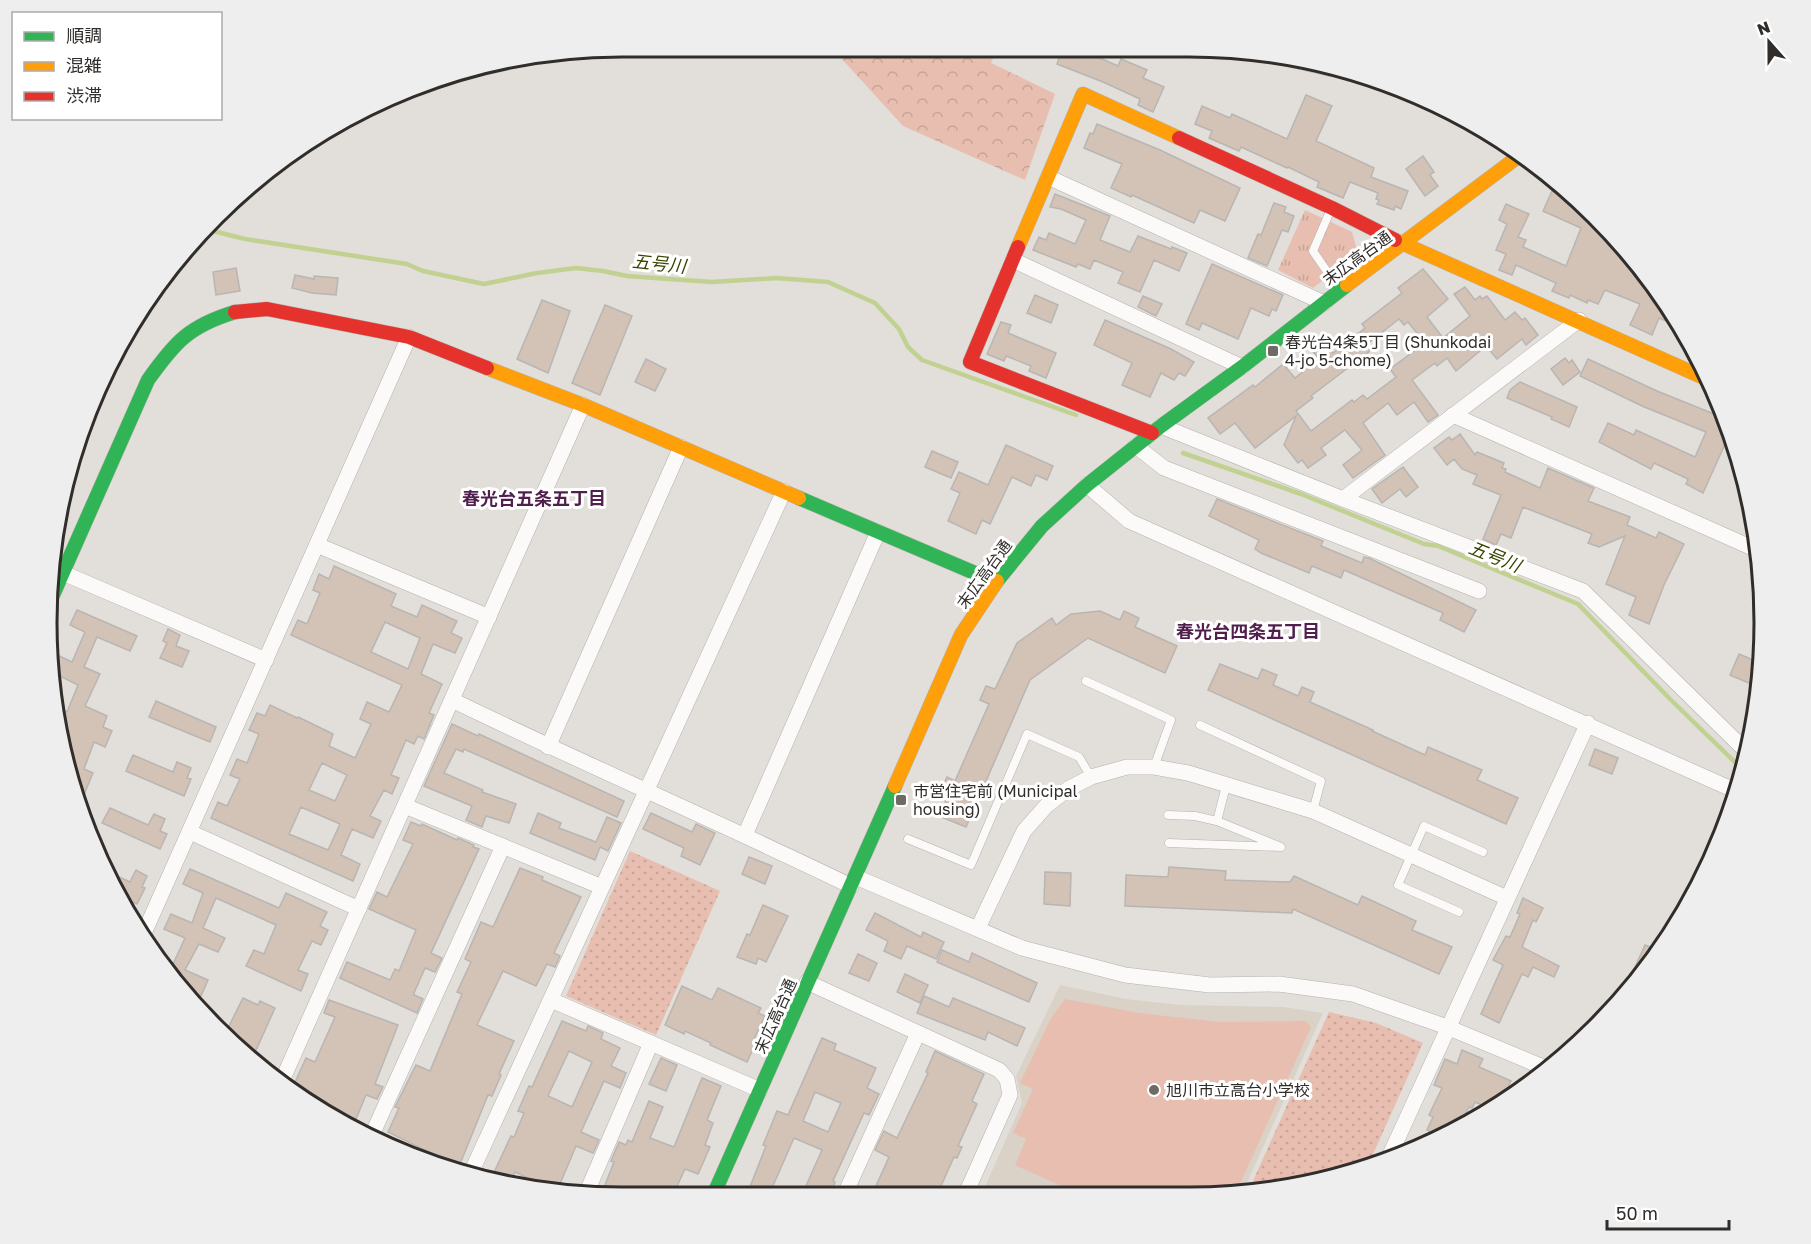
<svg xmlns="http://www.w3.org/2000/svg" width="1811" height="1244" viewBox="0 0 1811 1244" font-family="'Golos Text','Noto Sans JP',sans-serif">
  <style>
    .built { fill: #dad2c7 }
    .grass { fill: url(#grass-tufts) }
    .forest { fill: url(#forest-crowns) }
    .park { fill: url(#park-dots) }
    .garden { fill: #e7beb0 }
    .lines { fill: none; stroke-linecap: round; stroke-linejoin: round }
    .stream { stroke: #c1d192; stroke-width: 4.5 }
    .building { fill: #d3c3b6; stroke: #b9b5b2; stroke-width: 1.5; fill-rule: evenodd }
    .lane-casing { stroke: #b5b2ae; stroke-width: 9 }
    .street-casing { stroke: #b5b2ae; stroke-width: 16 }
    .fast-casing { stroke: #b5b2ae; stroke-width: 15 }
    .slow-casing { stroke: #b5b2ae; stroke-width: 15 }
    .jam-casing { stroke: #b5b2ae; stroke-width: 15 }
    .lane { stroke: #fbfaf9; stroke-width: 8 }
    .street { stroke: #fbfaf9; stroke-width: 15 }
    .fast { stroke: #30b455; stroke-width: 14 }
    .slow { stroke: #ff9f0a; stroke-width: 14 }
    .jam { stroke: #e5322d; stroke-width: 14 }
    .poi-dot { fill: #6e6b67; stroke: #fff; stroke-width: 2 }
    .labels { text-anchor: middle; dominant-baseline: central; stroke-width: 6; stroke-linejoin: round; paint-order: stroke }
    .street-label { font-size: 16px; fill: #302d2a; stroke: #fff }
    .poi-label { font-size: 16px; fill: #302d2a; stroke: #fff; text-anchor: start }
    .water-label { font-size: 18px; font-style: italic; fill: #374501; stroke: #fff }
    .neighbourhood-label { font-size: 18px; font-weight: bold; fill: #511f4e; stroke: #fff }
    .rim { fill: none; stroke: #302d2a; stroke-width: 3 }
  </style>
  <defs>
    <pattern id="grass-tufts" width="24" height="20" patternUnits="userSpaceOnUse" patternTransform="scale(1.5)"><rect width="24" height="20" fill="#e7beb0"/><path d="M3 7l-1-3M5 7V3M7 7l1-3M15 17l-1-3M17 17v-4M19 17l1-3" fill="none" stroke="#c6a498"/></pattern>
    <pattern id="forest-crowns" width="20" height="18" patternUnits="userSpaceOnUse" patternTransform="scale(1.5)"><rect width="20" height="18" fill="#e7beb0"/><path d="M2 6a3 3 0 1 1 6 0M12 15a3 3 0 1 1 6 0" fill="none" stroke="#c6a498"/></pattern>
    <pattern id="park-dots" width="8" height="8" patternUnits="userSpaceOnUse" patternTransform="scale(1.5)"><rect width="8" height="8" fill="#e7beb0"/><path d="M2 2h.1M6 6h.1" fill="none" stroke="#c6a498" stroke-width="1.8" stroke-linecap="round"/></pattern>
  </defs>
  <rect width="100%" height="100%" fill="#e2ded9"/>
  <!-- built -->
  <polygon class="built" points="1060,985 1126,999 1179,1005 1283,1007 1323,1013 1243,1192 1189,1198 980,1198 1022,1103 1016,1076"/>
  <!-- grass -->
  <polygon class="grass" points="1305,210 1352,232 1358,253 1313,288 1278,270"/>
  <!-- forest -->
  <polygon class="forest" points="831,47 998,47 991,63 1055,94 1025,180 903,126"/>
  <!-- park -->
  <g class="park">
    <polygon points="630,851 720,891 656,1035 566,996"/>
    <polygon points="1329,1012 1376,1023 1423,1043 1369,1163 1301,1187 1248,1192"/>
  </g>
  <!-- garden -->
  <polygon class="garden" points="1065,999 1139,1013 1220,1022 1306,1021 1311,1027 1236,1193 1189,1198 1086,1197 1015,1165 1026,1139 1013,1133 1033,1089 1020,1083 1051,1018"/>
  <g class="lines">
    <!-- stream -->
    <g class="stream">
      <polyline points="205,229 245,239 407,264 423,271 484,284 537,273 576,268 603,271 627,276 712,282 777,278 828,282 875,303 899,329 908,347 922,360 1076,415"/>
      <polyline points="1183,453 1301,494 1424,544 1438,546 1578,604 1669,698 1743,770"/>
    </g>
  </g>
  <!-- building -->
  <g class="building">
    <polygon points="1063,46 1071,46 1084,51 1118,66 1121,59 1147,70 1143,78 1164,87 1153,112 1138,105 1140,99 1103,82 1057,64"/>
    <polygon points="1306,95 1332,106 1316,141 1374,168 1371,177 1408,191 1401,209 1395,206 1394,210 1377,204 1379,200 1376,199 1378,193 1350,182 1343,198 1317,187 1319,182 1288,167 1287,168 1241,147 1239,151 1209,138 1212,131 1195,124 1202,106 1230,118 1232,114 1287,139"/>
    <polygon points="1097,124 1160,150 1240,188 1225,221 1200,210 1194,223 1132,195 1131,197 1111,188 1122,164 1084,148 1090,133 1093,134"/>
    <polygon points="1423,156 1434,172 1430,175 1438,186 1425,196 1406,169"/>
    <polygon points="1558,186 1596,215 1668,303 1681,327 1659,318 1652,335 1630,325 1640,304 1605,290 1598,304 1588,300 1587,303 1570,295 1569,298 1552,291 1556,283 1516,265 1512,275 1499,270 1506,254 1496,250 1507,224 1499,220 1506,204 1529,214 1518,237 1526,240 1523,247 1566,266 1581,228 1543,211 1552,191 1555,193"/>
    <polygon points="1055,194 1110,216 1100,240 1130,252 1138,236 1171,249 1172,247 1187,253 1179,271 1154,260 1140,292 1118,283 1123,272 1094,260 1090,269 1078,264 1076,267 1033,250 1039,237 1046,240 1049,233 1075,244 1086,220 1061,209 1050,207"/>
    <polygon points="1274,203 1286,207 1284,212 1294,216 1288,232 1282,230 1267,266 1248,258 1258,234 1261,235"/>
    <polygon points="1212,264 1283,295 1276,311 1272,309 1269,316 1251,308 1238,339 1202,323 1199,330 1186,324"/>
    <polygon points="236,268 240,291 216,295 213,272"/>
    <path d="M1423,269L1448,299L1427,317L1443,338L1470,316L1454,294L1465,287L1475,300L1480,296L1482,299L1487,296L1505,320L1515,312L1522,320L1525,318L1538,335L1526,345L1522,339L1497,359L1486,346L1456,371L1447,358L1437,366L1435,363L1412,380L1438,415L1428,422L1414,402L1397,415L1388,403L1363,423L1385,455L1353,478L1343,465L1362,450L1345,430L1321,448L1326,455L1308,468L1302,460L1298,463L1284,445L1296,416L1255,448L1235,423L1220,434L1208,418L1253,385L1255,387L1283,364L1295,378L1319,359L1308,345L1320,336L1333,353L1365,328L1362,324L1402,293L1398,288ZM1399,319L1404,325L1408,322L1425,343L1390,369L1396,377L1367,399L1363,395L1354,402L1352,400L1311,431L1296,411L1313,398L1311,396L1370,351L1366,345Z"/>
    <polygon points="295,275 314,279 314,276 338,278 336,295 312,293 292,288"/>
    <polygon points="1035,295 1058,305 1051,323 1027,313"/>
    <polygon points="1143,296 1162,304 1156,316 1138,307"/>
    <polygon points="542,300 570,311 548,373 517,359"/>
    <polygon points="605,305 632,316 600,395 572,383"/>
    <polygon points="1105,320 1171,349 1194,362 1185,376 1179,373 1174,380 1161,373 1150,397 1122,385 1132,363 1094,345"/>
    <polygon points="1001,322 1011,325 1008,333 1056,353 1046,378 1029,371 1031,366 1006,356 1004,361 987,354"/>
    <polygon points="1565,358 1569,363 1572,360 1580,372 1563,385 1551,369"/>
    <polygon points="646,359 666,369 655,391 635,382"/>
    <polygon points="1588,359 1657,391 1714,414 1719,400 1730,433 1703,493 1686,484 1688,479 1654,463 1651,469 1599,442 1608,423 1634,435 1636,430 1695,457 1706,432 1642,406 1580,376"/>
    <polygon points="1520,382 1577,407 1569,427 1551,419 1552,417 1507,398 1510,390"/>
    <polygon points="1460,434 1475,455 1477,452 1504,463 1502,468 1506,469 1505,472 1540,488 1548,468 1594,488 1588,501 1630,517 1627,525 1656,538 1659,532 1684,544 1664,585 1649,624 1629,615 1636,597 1606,584 1625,536 1599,547 1588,543 1592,534 1523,507 1511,538 1501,534 1496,545 1483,539 1501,495 1473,484 1477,475 1462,469 1454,459 1447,465 1434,448 1449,437 1452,440"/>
    <polygon points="1006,445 1053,466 1047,480 1036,475 1031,486 1012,477 990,524 982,520 976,534 948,521 960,493 951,489 959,472 988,485"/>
    <polygon points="932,451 958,462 951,478 925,467"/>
    <polygon points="1403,467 1418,487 1406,497 1400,489 1382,503 1372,489"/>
    <polygon points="1217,499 1323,541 1321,546 1362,563 1364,557 1369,558 1476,610 1464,632 1440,620 1443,613 1344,570 1341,578 1312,566 1309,573 1261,553 1255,549 1259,540 1209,516"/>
    <path d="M334,566L396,594L391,606L417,617L422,605L457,621L451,633L462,638L455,653L433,644L421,674L442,684L429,713L434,715L424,739L418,736L414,744L406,740L391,775L399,778L392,794L384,790L370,816L381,821L373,838L352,829L341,855L360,864L353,881L211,818L218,802L227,806L240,779L230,775L237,759L247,763L259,734L249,730L257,713L265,716L270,705L297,718L298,717L333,734L329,746L355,758L371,724L360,719L367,702L389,712L402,685L291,635L298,620L307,624L320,593L313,590L319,574L329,579ZM385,622L420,638L408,669L371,652ZM322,763L347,775L335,801L309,790ZM301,807L340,824L328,850L289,834Z"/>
    <polygon points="77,610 137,636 130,651 97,637 84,667 100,674 85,706 107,716 103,727 112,731 105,747 94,742 84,769 93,773 81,802 57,734 57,707 67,712 78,685 56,674 55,654 72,662 85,632 70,625"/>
    <polygon points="1100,611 1120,620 1124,611 1139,618 1135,627 1177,646 1165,673 1088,638 1030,680 966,827 939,816 946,801 938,797 947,777 955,781 989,704 980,700 986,686 995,689 1017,643 1052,618 1056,625 1071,614"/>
    <polygon points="168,629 180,635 176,646 189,651 182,667 160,658 167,643 163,641"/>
    <polygon points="1739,654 1760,663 1758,687 1730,675"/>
    <polygon points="1220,664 1258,679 1262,669 1277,675 1273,685 1298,696 1302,687 1314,692 1310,702 1373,730 1372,731 1425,755 1428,747 1482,770 1477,780 1518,798 1506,824 1208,690"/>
    <polygon points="156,701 216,727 210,742 149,717"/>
    <polygon points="452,724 478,736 479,734 624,801 617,817 464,749 463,752 456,749 444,773 483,790 482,792 516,804 509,823 486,816 482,827 466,820 472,806 424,786"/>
    <polygon points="1595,749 1618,758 1612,774 1589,765"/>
    <polygon points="133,755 173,772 177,762 191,768 187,778 191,779 184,796 126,771"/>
    <polygon points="110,808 148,825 154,814 165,819 160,831 167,834 160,849 102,823"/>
    <polygon points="538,813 561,823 559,828 596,842 607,817 621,823 608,851 600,847 595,860 530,833"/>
    <polygon points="651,813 692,832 696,824 715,833 700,865 681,856 684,848 643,829"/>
    <polygon points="411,822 421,826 422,824 457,840 458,838 474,845 473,847 479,849 431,953 442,958 435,972 425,968 414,993 414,995 423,999 417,1013 340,978 347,962 390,980 395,969 399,971 416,930 369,909 377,892 387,897 413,844 403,840"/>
    <polygon points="749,857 772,866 765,884 742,874"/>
    <polygon points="1169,867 1226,871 1225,880 1290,882 1294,876 1358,905 1362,896 1416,921 1412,930 1452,947 1439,974 1293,909 1292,913 1125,906 1126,875 1168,877"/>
    <polygon points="520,868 543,877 542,880 581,897 554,953 560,956 555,967 547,964 536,986 503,971 477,1025 514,1041 499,1074 501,1075 492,1096 488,1095 460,1164 435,1155 388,1132 399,1108 395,1107 416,1065 430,1071 462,994 457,992 471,962 465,959 481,922 493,927"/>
    <polygon points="190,869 279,908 286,893 327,912 320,926 328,930 321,945 312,941 298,970 308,974 301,991 246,966 254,950 264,954 276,925 216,898 203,928 225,938 218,952 199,944 185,970 208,980 201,996 187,989 166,961 173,964 185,938 164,929 171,914 192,923 203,893 183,884"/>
    <polygon points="104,870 130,882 136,870 147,876 142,887 145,888 137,904 120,896 106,877"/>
    <polygon points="1045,872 1071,873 1070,906 1044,904"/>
    <polygon points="1523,898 1543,908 1536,922 1533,920 1522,947 1559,966 1554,977 1533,967 1528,977 1522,974 1499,1023 1481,1014 1503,965 1493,960 1506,936 1510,937 1520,914 1517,913"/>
    <polygon points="763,905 788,916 766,962 758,958 756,964 737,957 747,934 750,935"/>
    <polygon points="875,913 921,937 923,932 944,942 936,959 907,946 901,959 884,951 888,941 866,930"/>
    <polygon points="1645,945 1660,951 1630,987 1627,985"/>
    <polygon points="942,950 969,962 972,953 1037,983 1029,1002 937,962"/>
    <polygon points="858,954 877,963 869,981 849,973"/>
    <polygon points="905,974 928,985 920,1003 897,992"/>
    <polygon points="682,986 712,1000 718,988 761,1008 758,1013 765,1016 754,1039 757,1040 747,1062 710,1045 711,1043 685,1031 684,1034 665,1025"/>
    <polygon points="924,996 949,1007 953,998 1025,1028 1017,1046 988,1032 985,1040 917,1013"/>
    <polygon points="243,998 258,1005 260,1001 275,1008 252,1059 224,1036"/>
    <polygon points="329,1000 398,1025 375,1084 383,1087 377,1099 366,1095 356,1119 349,1117 347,1121 327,1113 330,1106 292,1089 306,1058 315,1062 335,1017 324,1013"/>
    <path d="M562,1021L586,1031L588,1026L603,1033L601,1039L620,1048L611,1066L626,1073L620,1088L604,1081L581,1132L599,1140L593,1153L576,1146L557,1191L542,1190L543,1185L515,1172L508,1186L490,1181L511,1136L514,1137L524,1113L518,1111L529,1086L532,1087ZM569,1051L592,1062L572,1107L548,1096Z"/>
    <path d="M822,1038L836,1044L834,1050L876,1068L867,1088L879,1094L869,1115L864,1113L833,1181L835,1182L829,1197H801L822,1150L794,1138L768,1197H746L766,1146L763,1145L777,1111L788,1115ZM815,1092L841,1103L828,1132L803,1121Z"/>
    <polygon points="1462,1050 1483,1059 1479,1067 1511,1081 1505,1094 1486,1107 1475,1102 1472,1108 1469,1107 1459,1127 1444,1138 1427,1130 1433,1117 1429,1115 1442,1088 1434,1085 1445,1059 1457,1064"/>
    <polygon points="935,1051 984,1074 972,1101 977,1104 958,1146 962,1147 957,1158 954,1157 936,1197 871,1197 889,1157 875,1150 884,1131 897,1138 928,1073 926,1072"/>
    <polygon points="661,1058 677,1065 666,1091 649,1084"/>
    <polygon points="702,1078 721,1086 707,1120 713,1123 705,1145 710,1147 698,1174 685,1169 672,1197 601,1195 614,1162 611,1161 619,1142 626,1145 628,1140 632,1142 649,1101 663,1107 650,1138 674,1147"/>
  </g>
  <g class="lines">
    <!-- lane casing -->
    <g class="lane-casing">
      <g id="lane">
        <polyline points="1331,209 1313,251 1326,270 1344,286"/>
        <polyline points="1086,681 1171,720 1154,767"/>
        <polyline points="1200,725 1321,781 1313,811"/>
        <polyline points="1168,815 1195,816 1217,821"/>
        <polyline points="908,839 971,865 1027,734 1079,757 1091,777"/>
        <polyline points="1169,843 1281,847 1217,821 1226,786"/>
        <polyline points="1459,912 1398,885 1424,826 1483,852"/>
      </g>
    </g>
    <!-- street casing -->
    <g class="street-casing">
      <g id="street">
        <polyline points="1272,55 1331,69"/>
        <polyline points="1048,177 1324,303"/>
        <polyline points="1013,260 1242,367"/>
        <polyline points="1453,415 1757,550"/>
        <polyline points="1161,426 1343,499 1583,591 1748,753"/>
        <polyline points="1136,446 1164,468 1479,591"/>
        <polyline points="1087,485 1129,521 1736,791"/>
        <polyline points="1343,499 1579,320"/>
        <polyline points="317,545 489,617"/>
        <polyline points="63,573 266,660"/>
        <path d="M452,700C584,764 719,822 851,886"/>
        <polyline points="548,747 681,447"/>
        <polyline points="405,806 602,887"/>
        <polyline points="190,832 359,909"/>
        <polyline points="745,835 878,532"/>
        <polyline points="856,877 1022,948 1125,975 1210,985 1279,984 1353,994 1447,1027 1543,1067"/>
        <polyline points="978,928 1024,831 1046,806 1068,789 1091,777 1127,767 1154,767 1188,773 1313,811 1507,898"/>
        <polyline points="145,931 409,337"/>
        <polyline points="807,982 999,1070 1007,1079 1010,1095 964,1198"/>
        <polyline points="551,1000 760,1090"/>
        <polyline points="281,1083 583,405"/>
        <polyline points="371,1137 503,846"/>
        <polyline points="1389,1157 1588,723"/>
        <polyline points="470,1175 784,491"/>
        <polyline points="586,1194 651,1043"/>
        <polyline points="843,1198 918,1033"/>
      </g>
    </g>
    <!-- fast casing -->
    <g class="fast-casing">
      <g id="fast">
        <polyline points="799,498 996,582"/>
        <polyline points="997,581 1042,526 1087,485 1161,426 1242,367 1347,285"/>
        <path d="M53,595L148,380C175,342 189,326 235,312"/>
        <polyline points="712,1198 895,786"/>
      </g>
    </g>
    <!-- slow casing -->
    <g class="slow-casing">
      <g id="slow">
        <polyline points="1395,240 1709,380"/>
        <polyline points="1018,247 1083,94 1179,138"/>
        <polyline points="1347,285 1519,156"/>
        <polyline points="487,368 583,405 799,498"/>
        <polyline points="895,786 961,635 997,581"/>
      </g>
    </g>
    <!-- jam casing -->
    <g class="jam-casing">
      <g id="jam">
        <polyline points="1179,138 1332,208 1395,240"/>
        <polyline points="1018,247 970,362 1152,433"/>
        <polyline points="235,312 267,309 409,337 487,368"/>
      </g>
    </g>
    <!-- lane -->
    <use href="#lane" class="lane"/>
    <!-- street -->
    <use href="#street" class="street"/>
    <!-- fast -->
    <use href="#fast" class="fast"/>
    <!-- slow -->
    <use href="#slow" class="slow"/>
    <!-- jam -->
    <use href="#jam" class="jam"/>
  </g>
  <!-- markers -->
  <g class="poi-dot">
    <rect x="1267" y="345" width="12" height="12" rx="3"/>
    <rect x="895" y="794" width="12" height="12" rx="3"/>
    <circle cx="1154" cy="1090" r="6"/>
  </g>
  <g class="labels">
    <!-- street labels -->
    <g class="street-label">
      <text transform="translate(1357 258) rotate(-36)">末広高台通</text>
      <text transform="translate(984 574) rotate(-54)">末広高台通</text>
      <text transform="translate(775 1016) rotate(-66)">末広高台通</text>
    </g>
    <!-- poi labels -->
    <g class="poi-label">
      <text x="1285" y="342">春光台4条5丁目 (Shunkodai<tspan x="1285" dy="18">4-jo 5-chome)</tspan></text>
      <text x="913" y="791">市営住宅前 (Municipal<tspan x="913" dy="18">housing)</tspan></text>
      <text x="1166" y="1090">旭川市立高台小学校</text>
    </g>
    <!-- water labels -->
    <g class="water-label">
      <text transform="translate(659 263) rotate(6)">五号川</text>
      <text transform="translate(1495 556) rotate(22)">五号川</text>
    </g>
    <!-- neighbourhood labels -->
    <g class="neighbourhood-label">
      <text x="534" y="498">春光台五条五丁目</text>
      <text x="1248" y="631">春光台四条五丁目</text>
    </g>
  </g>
  <!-- crop -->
  <path d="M0 0H1811V1244H0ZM622 57H1189A565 565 0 0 1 1754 622V622A565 565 0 0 1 1189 1187H622A565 565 0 0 1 57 622V622A565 565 0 0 1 622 57Z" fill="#eee" fill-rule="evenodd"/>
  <path class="rim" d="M622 57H1189A565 565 0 0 1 1754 622V622A565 565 0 0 1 1189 1187H622A565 565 0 0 1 57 622V622A565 565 0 0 1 622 57Z"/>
  <!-- legend -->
  <rect x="12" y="12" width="210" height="108" fill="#ffffff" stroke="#acabaa" stroke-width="1.5"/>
  <rect x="24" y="32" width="30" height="9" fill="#30b455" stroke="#acabaa" stroke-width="1.5"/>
  <text x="66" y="42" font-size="18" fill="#302d2a">順調</text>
  <rect x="24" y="62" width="30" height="9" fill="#ff9f0a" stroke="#acabaa" stroke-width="1.5"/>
  <text x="66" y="72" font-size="18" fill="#302d2a">混雑</text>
  <rect x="24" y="92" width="30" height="9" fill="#e5322d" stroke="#acabaa" stroke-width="1.5"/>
  <text x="66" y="102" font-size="18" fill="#302d2a">渋滞</text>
  <!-- north arrow -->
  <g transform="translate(1769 42) rotate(339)" stroke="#ffffff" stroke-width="4.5" paint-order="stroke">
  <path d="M0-4.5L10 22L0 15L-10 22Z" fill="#302d2a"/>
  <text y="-9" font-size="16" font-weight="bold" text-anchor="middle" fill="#302d2a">N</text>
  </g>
  <!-- scale -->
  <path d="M1607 1220v9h122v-9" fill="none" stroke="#302d2a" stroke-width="3"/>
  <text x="1616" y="1220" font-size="18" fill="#302d2a" stroke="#ffffff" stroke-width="4.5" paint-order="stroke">50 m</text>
</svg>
